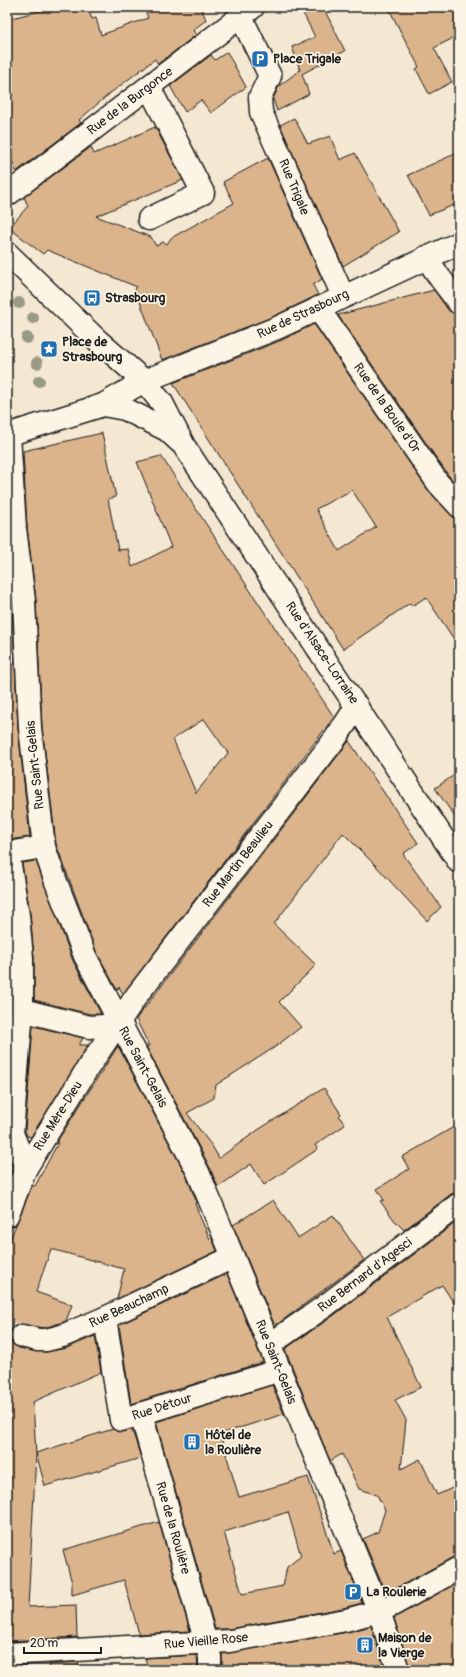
<svg xmlns="http://www.w3.org/2000/svg" width="466" height="1677" viewBox="0 0 466 1677" font-family="Pangolin,sans-serif">
  <style>
    .building { fill: #dbb48c; stroke: #1c1c1c; fill-rule: evenodd }
    .lines { fill: none; stroke-linecap: round; stroke-linejoin: round }
    .minor-tunnel { stroke: #d4c9b8; stroke-width: 22; stroke-dasharray: 22 11; stroke-linecap: butt }
    .minor-casing { stroke: #1c1c1c; stroke-width: 25 }
    .major-casing { stroke: #1c1c1c; stroke-width: 25 }
    .minor { stroke: #fcf5e5; stroke-width: 22 }
    .major { stroke: #fcf5e5; stroke-width: 22 }
    .tree { fill: #999a86 }
    .labels { text-anchor: middle; dominant-baseline: central; stroke-width: 3.5; stroke-linejoin: round; paint-order: stroke }
    .poi-label { font-size: 13px; font-weight: bold; fill: #1c1c1c; stroke: #fcf5e5; text-anchor: start }
    .street-label { font-size: 13px; fill: #1c1c1c; stroke: #fcf5e5 }
  </style>
  <rect width="100%" height="100%" fill="#f5e8d3"/>
  <filter id="ink" filterUnits="userSpaceOnUse"><feTurbulence type="fractalNoise" baseFrequency=".025" numOctaves="2"/><feDisplacementMap in="SourceGraphic" scale="8" xChannelSelector="R" yChannelSelector="G"/><feConvolveMatrix kernelMatrix="1 2 1 2 8 2 1 2 1" color-interpolation-filters="sRGB"/></filter>
  <g filter="url(#ink)">
    <!-- building -->
    <g class="building">
      <polygon points="57,7 87,7 92,19 96,18 101,35 148,18 144,7 201,7 206,20 193,30 196,35 158,64 155,59 108,95 79,120 81,123 16,172 7,145 7,19"/>
      <polygon points="300,7 323,7 345,51 302,74 309,94 277,111 273,99 279,86 300,70 292,47 315,37"/>
      <polygon points="388,7 459,7 459,35 434,48 452,82 429,94 416,69 419,67"/>
      <polygon points="227,52 246,87 211,113 201,100 185,112 170,86 211,55 215,60"/>
      <polygon points="294,118 308,144 330,136 340,160 355,153 399,232 343,266 280,125"/>
      <polygon points="155,127 183,180 96,216 151,237 156,246 163,242 167,244 171,238 234,203 223,182 268,158 322,279 313,285 318,295 272,317 162,360 135,289 137,287 47,250 43,254 9,228 28,206 24,197 91,147 94,154"/>
      <polygon points="459,152 459,203 429,215 408,175"/>
      <polygon points="434,290 449,311 459,315 459,487 448,475 338,315"/>
      <path d="M314,324L428,490L450,514L459,518V647L426,597L412,606L410,603L343,649L173,383L282,340ZM352,490L376,527L339,551L316,509Z"/>
      <path d="M102,433L116,497L108,499L118,550L128,549L132,567L171,547L137,462L161,456L334,717L123,994L119,987L117,990L96,951L56,844L42,727L36,600L27,527L23,451ZM204,719L228,753L196,793L173,739Z"/>
      <polygon points="7,565 12,602 18,729 30,837 7,840"/>
      <polygon points="349,741 418,843 403,854 441,907 427,921 377,867 343,833 274,924 316,965 279,1002 301,1027 275,1047 216,1085 214,1098 187,1113 212,1146 219,1158 258,1130 324,1088 341,1114 339,1116 345,1125 315,1145 318,1149 264,1185 251,1164 218,1187 209,1166 146,1046 149,1046 136,1019"/>
      <polygon points="459,772 459,823 435,788"/>
      <polygon points="36,861 73,961 101,1014 90,1014 34,1000 34,957 30,913 22,863"/>
      <polygon points="7,932 10,959 10,1009 7,1040"/>
      <polygon points="33,1026 83,1038 79,1045 88,1045 31,1137 27,1136 25,1131"/>
      <polygon points="118,1046 187,1177 196,1201 195,1204 201,1219 210,1239 212,1238 217,1251 117,1299 124,1269 51,1249 36,1292 72,1305 66,1321 44,1328 18,1324 13,1327 10,1333 10,1340 14,1345 19,1348 46,1352 67,1348 95,1336 101,1372 33,1402 36,1455 28,1607 76,1605 77,1637 7,1641 7,1247 32,1186 35,1186 58,1143 56,1143"/>
      <polygon points="459,1124 459,1192 451,1194 404,1230 395,1221 380,1201 384,1200 377,1189 409,1169 402,1157"/>
      <polygon points="273,1200 298,1238 333,1215 364,1260 275,1326 233,1225"/>
      <polygon points="459,1220 459,1311 442,1285 387,1317 421,1387 395,1400 406,1420 401,1469 420,1459 437,1495 459,1485 459,1556 453,1557 386,1594 363,1539 378,1532 385,1510 377,1495 359,1489 342,1454 330,1461 285,1349 333,1316"/>
      <polygon points="227,1274 263,1362 131,1404 119,1325"/>
      <path d="M272,1385L284,1414L220,1434L239,1497L308,1477L334,1554L341,1551L362,1603L343,1608L229,1629H215L156,1422ZM288,1512L301,1556L287,1567L283,1586L242,1594L224,1532Z"/>
      <polygon points="113,1429 118,1432 132,1430 141,1458 45,1486 36,1453"/>
      <polygon points="159,1522 190,1631 139,1634 124,1580 72,1595 72,1583 63,1550"/>
      <polygon points="459,1582 459,1670 410,1670 394,1618"/>
      <polygon points="371,1626 385,1670 222,1670 222,1654 348,1632"/>
      <polygon points="197,1655 198,1670 148,1670 145,1658"/>
      <polygon points="78,1662 79,1670 49,1670 50,1664"/>
    </g>
    <g class="lines">
      <!-- minor-tunnel -->
      <polyline class="minor-tunnel" points="7,1330 22,1336"/>
      <!-- minor casing -->
      <g class="minor-casing">
        <g id="minor">
          <polyline points="241,17 270,76 260,97 261,112 343,296"/>
          <polyline points="149,87 203,193 149,219"/>
          <polyline points="7,195 253,7"/>
          <polyline points="426,257 440,278 459,303"/>
          <polyline points="318,308 438,483 459,506"/>
          <polyline points="144,381 277,328 459,243"/>
          <polyline points="9,435 15,528 24,601 30,728 44,847 56,882 85,956 198,1172 379,1611 398,1670"/>
          <polyline points="7,853 44,847"/>
          <polyline points="8,853 18,915 22,958 22,1010"/>
          <polyline points="26,1168 12,1133 22,1010 89,1027 104,1026 120,1022"/>
          <polyline points="7,1216 26,1168 89,1066 137,995 335,739 357,706"/>
          <polyline points="105,1318 121,1420 280,1370"/>
          <polyline points="22,1336 38,1340 46,1340 62,1336 105,1318 233,1257"/>
          <polyline points="269,1345 325,1306 459,1204"/>
          <polyline points="141,1414 206,1643 210,1657 210,1670"/>
          <polyline points="7,1654 230,1641 346,1620 379,1611 392,1605 459,1568"/>
        </g>
      </g>
      <!-- major casing -->
      <g class="major-casing">
        <g id="major">
          <polyline points="7,253 96,339 144,381 162,403 184,446 459,862"/>
          <polyline points="103,405 125,409 167,430 180,442"/>
          <polyline points="7,435 103,405 144,381"/>
        </g>
      </g>
      <!-- minor -->
      <use href="#minor" class="minor"/>
      <!-- major -->
      <use href="#major" class="major"/>
    </g>
    <!-- trees -->
    <g class="tree">
      <circle cx="19" cy="303" r="6"/>
      <circle cx="33" cy="318" r="6"/>
      <circle cx="27" cy="338" r="6"/>
      <circle cx="37" cy="363" r="6"/>
      <circle cx="39" cy="381" r="6"/>
    </g>
  </g>
  <!-- icons -->
  <defs>
    <g id="parking-square" transform="scale(0.9)"><rect x="-9" y="-9" width="18" height="18" rx="4" fill="#1f6fb2" stroke="#fcf5e5"/><path d="M-3.5-5.5H1a3.5 3.5 0 0 1 0 7H-1V5.5H-3.5ZM-1-3.4V-.6H.8a1.4 1.4 0 0 0 0-2.8Z" fill="#fff"/></g>
    <g id="bus-square" transform="scale(0.9)"><rect x="-9" y="-9" width="18" height="18" rx="4" fill="#1f6fb2" stroke="#fcf5e5"/><path d="M-5-6H5V4H4V6H2V4H-2V6H-4V4H-5ZM-3.5-4V0h7V-4ZM-3.5 1.2v1.5H-2V1.2ZM2 1.2v1.5H3.5V1.2Z" fill="#fff"/></g>
    <g id="sight-square" transform="scale(0.9)"><rect x="-9" y="-9" width="18" height="18" rx="4" fill="#1f6fb2" stroke="#fcf5e5"/><path d="M0-6L1.8-2.2L6-1.7L2.9 1.2L3.7 5.4L0 3.3L-3.7 5.4L-2.9 1.2L-6-1.7L-1.8-2.2Z" fill="#fff"/></g>
    <g id="building-square" transform="scale(0.9)"><rect x="-9" y="-9" width="18" height="18" rx="4" fill="#1f6fb2" stroke="#fcf5e5"/><path d="M-4-6H4V6H1V3H-1V6H-4ZM-2.5-4.3h1.7v1.8h-1.7ZM.8-4.3h1.7v1.8H.8ZM-2.5-1h1.7V.8h-1.7ZM.8-1h1.7V.8H.8Z" fill="#fff"/></g>
  </defs>
  <g fill-rule="evenodd">
    <use href="#parking-square" x="260" y="59"/>
    <use href="#bus-square" x="92" y="298"/>
    <use href="#sight-square" x="49" y="349"/>
    <use href="#building-square" x="192" y="1442"/>
    <use href="#parking-square" x="353" y="1592"/>
    <use href="#building-square" x="365" y="1645"/>
  </g>
  <g class="labels">
    <!-- poi labels -->
    <g class="poi-label">
      <text x="273" y="59">Place Trigale</text>
      <text x="105" y="298">Strasbourg</text>
      <text x="62" y="342">Place de<tspan x="62" dy="15">Strasbourg</tspan></text>
      <text x="205" y="1435">Hôtel de<tspan x="205" dy="15">la Roulière</tspan></text>
      <text x="366" y="1592">La Roulerie</text>
      <text x="378" y="1638">Maison de<tspan x="378" dy="15">la Vierge</tspan></text>
    </g>
    <!-- street labels -->
    <g class="street-label">
      <text transform="translate(130 101) rotate(-37)">Rue de la Burgonce</text>
      <text transform="translate(294 187) rotate(67)">Rue Trigale</text>
      <text transform="translate(303 314) rotate(-25)">Rue de Strasbourg</text>
      <text transform="translate(387 408) rotate(55)">Rue de la Boule d'Or</text>
      <text transform="translate(322 653) rotate(56)">Rue d'Alsace-Lorraine</text>
      <text transform="translate(35 765) rotate(-96)">Rue Saint-Gelais</text>
      <text transform="translate(238 864) rotate(-52)">Rue Martin Beaulieu</text>
      <text transform="translate(143 1067) rotate(62)">Rue Saint-Gelais</text>
      <text transform="translate(58 1116) rotate(-58)">Rue Mère-Dieu</text>
      <text transform="translate(365 1275) rotate(-37)">Rue Bernard d'Agesci</text>
      <text transform="translate(129 1306) rotate(-25)">Rue Beauchamp</text>
      <text transform="translate(276 1362) rotate(68)">Rue Saint-Gelais</text>
      <text transform="translate(162 1407) rotate(-18)">Rue Détour</text>
      <text transform="translate(173 1528) rotate(74)">Rue de la Roulière</text>
      <text transform="translate(206 1641) rotate(-5)">Rue Vieille Rose</text>
    </g>
  </g>
  <!-- margin -->
  <rect width="466" height="1677" fill="none" stroke="#fcf5e5" stroke-width="24"/>
  <rect x="12" y="12" width="442" height="1653" fill="none" stroke="#1c1c1c" stroke-width="1.5" filter="url(#ink)"/>
  <!-- scale -->
  <path d="M24 1647v6h77v-6" fill="none" stroke="#1c1c1c" stroke-width="2"/>
  <text x="30" y="1647" font-size="12" fill="#1c1c1c" stroke="#fcf5e5" stroke-width="3" paint-order="stroke">20 m</text>
</svg>
